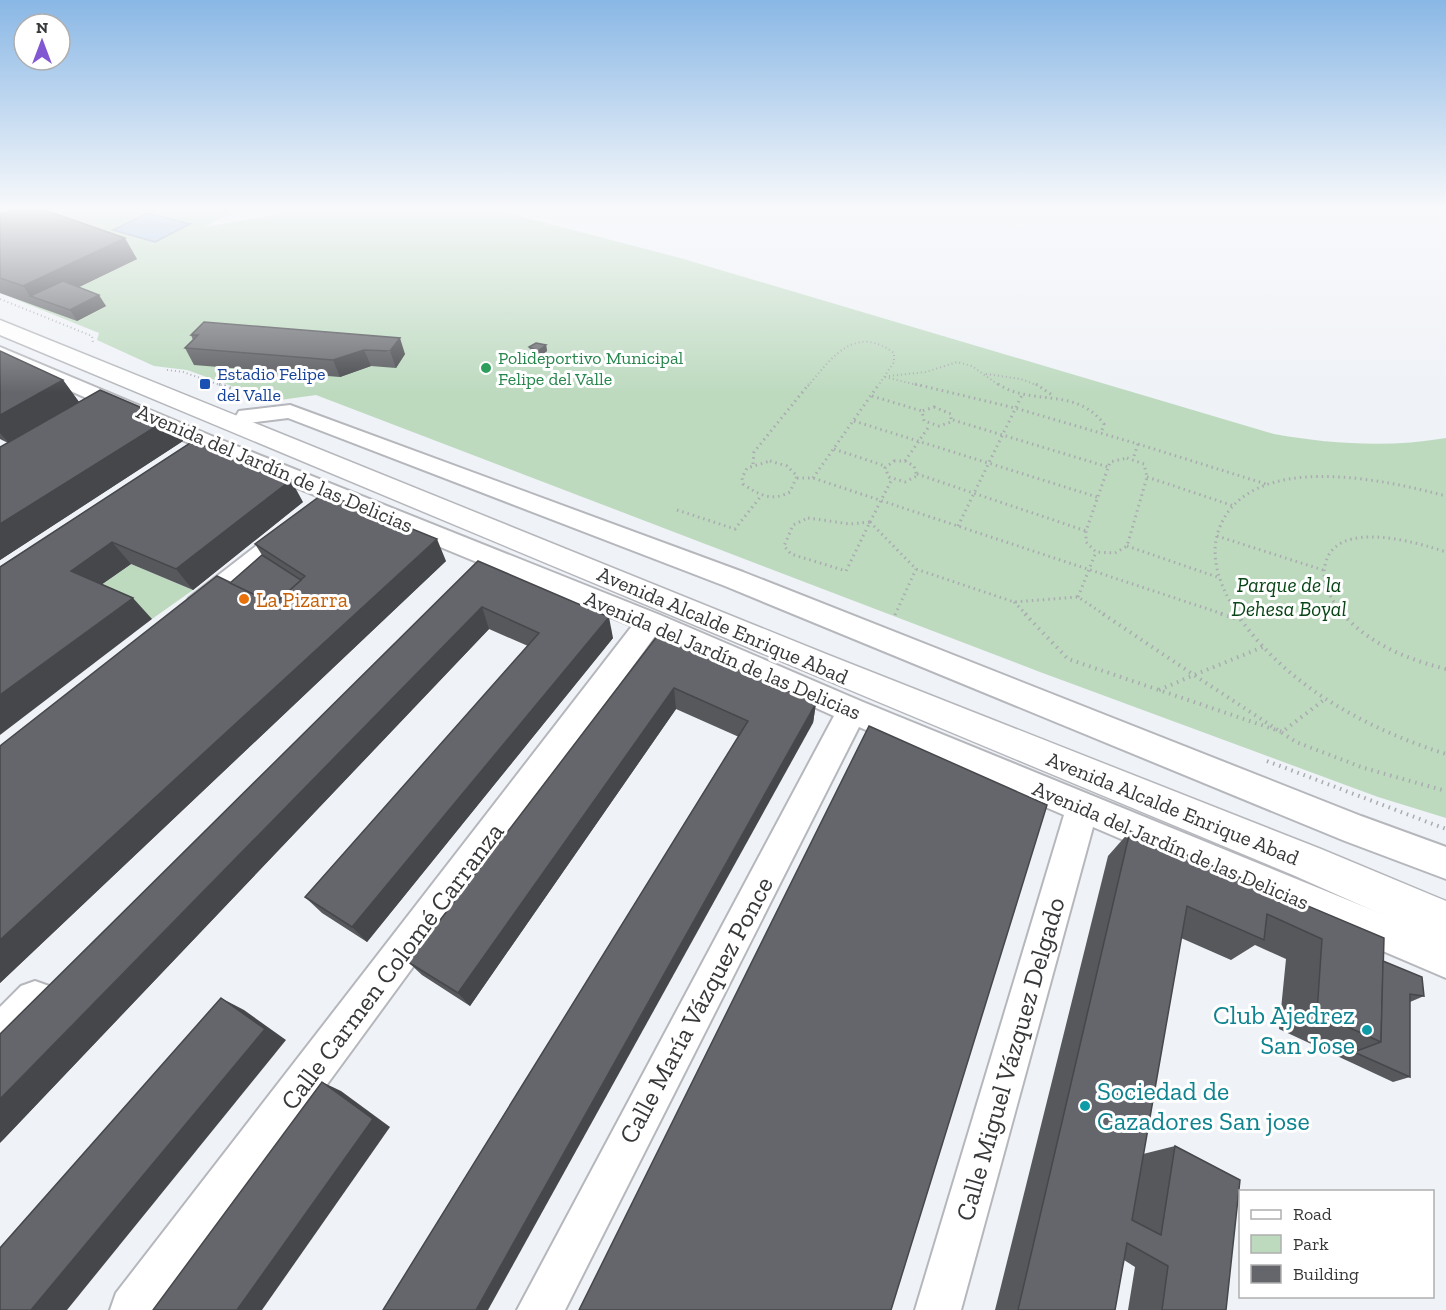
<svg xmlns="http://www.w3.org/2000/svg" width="1446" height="1310" viewBox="0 0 1446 1310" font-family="'Zilla Slab',serif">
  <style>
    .green { fill: #bddabf }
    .water { fill: #9abbe1; stroke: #7c94af; stroke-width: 1.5 }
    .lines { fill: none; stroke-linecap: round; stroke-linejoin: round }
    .street-casing { stroke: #b5b7bc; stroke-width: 4 }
    .secondary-casing { stroke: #b5b7bc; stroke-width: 3 }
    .path-far2 { stroke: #aaacb0; stroke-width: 2; stroke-dasharray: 1 3; stroke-linecap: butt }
    .path-far1 { stroke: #aaacb0; stroke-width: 3; stroke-dasharray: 1.5 4; stroke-linecap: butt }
    .path { stroke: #aaacb0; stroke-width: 4; stroke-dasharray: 1.5 5; stroke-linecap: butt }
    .street { fill: #fff; fill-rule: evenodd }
    .secondary { fill: #fff; fill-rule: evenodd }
    .wall { fill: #56585c }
    .shaded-wall { fill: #46474b }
    .building { fill: #64666b; stroke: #46474b; stroke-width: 1.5 }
    .leisure-dot { fill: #2e9e5b; stroke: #fff; stroke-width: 2 }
    .transit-dot { fill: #1a4fb4; stroke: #fff; stroke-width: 2 }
    .food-dot { fill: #e8710a; stroke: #fff; stroke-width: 2 }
    .culture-dot { fill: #0f9aa8; stroke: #fff; stroke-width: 2 }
    .labels { text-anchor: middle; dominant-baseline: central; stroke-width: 6; stroke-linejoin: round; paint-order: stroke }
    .far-leisure-label { font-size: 18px; fill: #27864d; stroke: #fff; text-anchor: start }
    .far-transit-label { font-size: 18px; fill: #164399; stroke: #fff; text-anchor: start }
    .street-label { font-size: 21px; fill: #37383a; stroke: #fff }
    .park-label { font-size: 21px; font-style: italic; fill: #094517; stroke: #fff }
    .food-label { font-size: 21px; fill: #c56008; stroke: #fff; text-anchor: start }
    .near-street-label { font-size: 26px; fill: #37383a; stroke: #fff }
    .near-culture-label { font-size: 26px; fill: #0d838f; stroke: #fff; text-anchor: end }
  </style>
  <rect width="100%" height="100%" fill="#eff2f7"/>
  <!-- green -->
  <g class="green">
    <path d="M0,210H20L47,219L69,210H238L204,227L284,213L363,210H497L680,258L1274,434C1331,444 1388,448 1446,438V818L1378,797L1040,672L316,395L273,401L187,370L154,366L97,340L99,333L0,293Z"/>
    <polygon points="131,564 193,590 152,619 91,592"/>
  </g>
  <!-- water -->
  <polygon class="water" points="148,213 190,224 155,242 113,230"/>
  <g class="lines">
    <!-- street casing -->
    <g class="street-casing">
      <g id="street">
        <polygon points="0,347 214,437 660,615 863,702 1446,940 1446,978 1093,827 961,1310 915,1310 1064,815 859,727 565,1310 517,1310 834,716 655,636 162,1310 110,1310 116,1293 632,626 198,447 0,360"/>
        <polygon points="290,405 743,572 1361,816 1446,847 1446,879 1345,841 725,586 288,418 247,423 239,421 236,416 239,411"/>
        <polygon points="292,522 301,525 305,531 301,537 209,612 199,615 189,612 185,605 189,598 283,525"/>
        <path d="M35,981L49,986L54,1000C45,1022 22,1044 0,1054V1007L21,986Z"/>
      </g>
    </g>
    <!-- secondary casing -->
    <g class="secondary-casing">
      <polygon id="secondary" points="0,320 826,654 1321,849 1446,901 1446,943 1293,875 0,335"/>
    </g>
    <!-- path-far2 -->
    <g class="path-far2">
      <polyline points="0,299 92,336 93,343"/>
      <polyline points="167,370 183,372 223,386"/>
      <polyline points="986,374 1021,379 1039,386"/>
      <polyline points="889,376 926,372 957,362 972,366 1000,386"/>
      <polyline points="885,377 921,386"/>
      <path d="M808,386C832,357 855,324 894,353V362L878,386"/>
    </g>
    <!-- path-far1 -->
    <g class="path-far1">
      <polyline points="219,384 248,394"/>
      <polyline points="915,384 1015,408 1138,444 1133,459"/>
      <path d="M998,384C1033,407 1075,386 1104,424L1101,433"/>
      <polyline points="1036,384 1052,395"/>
      <polyline points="872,396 922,411"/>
      <polygon points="934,407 951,414 951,422 939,426 924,421 922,411"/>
      <polyline points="953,420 1108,467"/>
      <polyline points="854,421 1097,497"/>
      <polyline points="1138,444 1269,485"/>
      <polyline points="834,449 885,466"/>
      <polygon points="1127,458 1144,464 1147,477 1127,546 1115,553 1096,552 1086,542 1086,531 1110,462"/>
      <path d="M770,461L787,466L797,476L790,492C772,502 759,495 743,484L742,478L747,468Z"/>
      <polygon points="894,461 905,461 914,466 917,476 905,482 889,477 885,468"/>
      <polyline points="905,461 930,425"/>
      <polyline points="753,464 754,452 809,384"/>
      <polyline points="917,474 1086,531"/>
      <polyline points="1147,477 1234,506"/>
      <polyline points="797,478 813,478 1226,615"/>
      <polyline points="813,478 879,384"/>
      <polyline points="677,510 735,529 761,496"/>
      <polygon points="808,518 850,524 870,522 846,571 791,554 784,546 793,525"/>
      <polyline points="870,522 916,569 1014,602 1078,597 1105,615"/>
      <polyline points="870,522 892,479"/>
      <polyline points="958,526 1022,395"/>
      <polyline points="1217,536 1323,570"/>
      <polyline points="1127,546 1220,578"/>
      <polyline points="1078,597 1096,552"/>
      <polyline points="1014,602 1027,615"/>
      <polyline points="895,615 916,569"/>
      <path d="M1238,615C1222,590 1208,559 1219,529C1249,449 1386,480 1446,496"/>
      <path d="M1344,615C1332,601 1321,585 1325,565C1335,518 1416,542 1446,552"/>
    </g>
    <!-- path -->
    <g class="path">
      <polyline points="1025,614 1068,659 1282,732 1325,699"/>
      <polyline points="1103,614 1194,675 1263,647"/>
      <polyline points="1221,614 1240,620"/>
      <path d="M1237,614C1286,686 1365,728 1446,754"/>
      <path d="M1343,614C1369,644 1409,660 1446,669"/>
      <polyline points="1159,690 1194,675 1296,742 1364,768 1446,791"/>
      <polyline points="1267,761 1446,829"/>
    </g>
    <!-- street -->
    <use href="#street" class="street"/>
    <!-- secondary -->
    <use href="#secondary" class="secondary"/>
  </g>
  <!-- wall -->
  <g class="wall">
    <polygon points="0,213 2,214 137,259 79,287 106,306 77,321 0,293"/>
    <polygon points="204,322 405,354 396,368 371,366 340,377 194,365 185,348 193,340 191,335"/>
    <polygon points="546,345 547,351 540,356 531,353 529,347"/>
    <polygon points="0,351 63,380 79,402 168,419 183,441 0,560 0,447 8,443 0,439"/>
    <polygon points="193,441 303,502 193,590 131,564 102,584 152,619 0,567"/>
    <polygon points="255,544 446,561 0,983 0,746 230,583 262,555"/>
    <polygon points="478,561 613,638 367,942 322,913 305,897 528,646 489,629 0,1143"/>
    <polygon points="658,635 816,703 813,723 739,737 676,709 470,1006 422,975 408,962"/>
    <polygon points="1130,831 1383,961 1424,996 1410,1002 1410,1077 1393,1082 1279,1029 1286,959 1255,945 1231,960 1181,938 1132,1220 1143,1154 1175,1146 1226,1310 1128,1310 1135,1267 1124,1260 1115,1310 995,1310 1108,856"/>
  </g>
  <!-- shaded-wall -->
  <g class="shaded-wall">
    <polygon points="125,238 137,259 48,302 30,296 23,286"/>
    <polygon points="99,295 106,306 77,321 70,310"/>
    <polygon points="400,338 405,354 396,368 390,351"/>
    <polygon points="546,345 547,351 540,356 538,351"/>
    <polygon points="364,350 371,366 340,377 333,360"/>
    <polygon points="63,380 79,402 9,443 0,433 0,415"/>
    <polygon points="168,419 183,441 0,560 0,524"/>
    <polygon points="291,480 303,502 193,590 176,569"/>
    <polygon points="437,539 446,561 0,983 0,940"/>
    <polygon points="112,542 131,564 91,592 71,571"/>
    <polygon points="133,598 152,619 0,735 0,695"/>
    <polygon points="482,607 489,629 0,1143 0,1099"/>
    <polygon points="609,617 613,638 367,942 352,927"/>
    <polygon points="674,688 676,709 470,1006 458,993"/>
    <polygon points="816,703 813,723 488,1310 476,1310"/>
    <polygon points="221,998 244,1010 286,1040 67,1310 31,1310"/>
    <polygon points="322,1082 341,1091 390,1127 262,1310 237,1310"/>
  </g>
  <!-- building -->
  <g class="building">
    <polygon points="13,210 45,210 125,238 23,286 0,278 0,213 2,214"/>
    <polygon points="63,281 99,295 70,310 30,296"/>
    <polygon points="204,322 400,338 390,351 364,350 333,360 185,348 198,335 191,335"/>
    <polygon points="536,343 546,345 538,351 529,347"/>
    <polygon points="0,351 63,380 0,415"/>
    <polygon points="100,390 168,419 0,524 0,447"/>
    <polygon points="193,441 291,480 176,569 112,542 71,571 133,598 0,695 0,567"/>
    <polygon points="324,493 437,539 0,940 0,746 217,576 274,604 305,576 255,544"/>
    <polygon points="262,555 301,580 274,604 230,583"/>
    <polygon points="478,561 609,617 352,927 305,897 539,633 482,607 0,1099 0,1034"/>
    <polygon points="658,635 816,703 476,1310 383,1310 748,721 674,688 458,993 408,962"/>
    <polygon points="869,726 1047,805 891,1310 579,1310"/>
    <polygon points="1130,831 1384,938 1381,1042 1317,1013 1322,939 1267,914 1264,940 1187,906 1132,1220 1161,1235 1175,1146 1240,1180 1226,1310 1162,1310 1168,1266 1127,1243 1115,1310 1018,1310"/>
    <polygon points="1383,961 1422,977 1424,996 1410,994 1410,1077 1354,1052 1381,1042"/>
    <polygon points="221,998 265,1029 31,1310 0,1310 0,1248"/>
    <polygon points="322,1082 373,1119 237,1310 153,1310"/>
  </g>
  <!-- sky -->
  <linearGradient id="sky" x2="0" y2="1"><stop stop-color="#89b7e5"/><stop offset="0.53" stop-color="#f8f9fb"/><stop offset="1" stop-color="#f8f9fb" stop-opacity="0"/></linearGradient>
  <rect width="1446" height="393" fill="url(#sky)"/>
  <!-- markers -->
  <circle class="leisure-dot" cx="486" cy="368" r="6"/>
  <rect class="transit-dot" x="199" y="378" width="12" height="12" rx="3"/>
  <circle class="food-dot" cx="244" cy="599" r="6"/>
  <g class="culture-dot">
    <circle cx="1367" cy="1030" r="6"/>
    <circle cx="1085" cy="1106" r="6"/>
  </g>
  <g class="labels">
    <!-- far-leisure labels -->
    <g class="far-leisure-label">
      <text x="498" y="358">Polideportivo Municipal<tspan x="498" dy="21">Felipe del Valle</tspan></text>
    </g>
    <!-- far-transit labels -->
    <g class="far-transit-label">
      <text x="217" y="374">Estadio Felipe<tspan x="217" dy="21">del Valle</tspan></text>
    </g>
    <!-- street labels -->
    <g class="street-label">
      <text transform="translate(275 468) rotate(23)">Avenida del Jardín de las Delicias</text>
      <text transform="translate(723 625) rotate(23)">Avenida Alcalde Enrique Abad</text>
      <text transform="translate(723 655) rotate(23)">Avenida del Jardín de las Delicias</text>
      <text transform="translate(1173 808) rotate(22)">Avenida Alcalde Enrique Abad</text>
      <text transform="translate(1171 845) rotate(23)">Avenida del Jardín de las Delicias</text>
    </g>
    <!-- park labels -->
    <g class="park-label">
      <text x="1289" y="584">Parque de la<tspan x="1289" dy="24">Dehesa Boyal</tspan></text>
    </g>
    <!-- food labels -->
    <g class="food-label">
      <text x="256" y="599">La Pizarra</text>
    </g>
    <!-- near-street labels -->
    <g class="near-street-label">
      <text transform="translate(392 966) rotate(-53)">Calle Carmen Colomé Carranza</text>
      <text transform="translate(696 1010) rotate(-62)">Calle María Vázquez Ponce</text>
      <text transform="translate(1010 1059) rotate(-74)">Calle Miguel Vázquez Delgado</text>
    </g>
    <!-- near-culture labels -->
    <g class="near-culture-label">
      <text x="1355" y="1015">Club Ajedrez<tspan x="1355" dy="30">San Jose</tspan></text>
      <text x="1097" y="1091" text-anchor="start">Sociedad de<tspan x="1097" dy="30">Cazadores San jose</tspan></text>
    </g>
  </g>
  <!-- legend -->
  <rect x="1239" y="1190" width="195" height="108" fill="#ffffff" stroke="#afafb0" stroke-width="1.5"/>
  <rect x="1251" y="1210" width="30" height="9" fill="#ffffff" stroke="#afafb0" stroke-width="1.5"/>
  <text x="1293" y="1220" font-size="18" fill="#37383a">Road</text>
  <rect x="1251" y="1235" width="30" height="18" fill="#bddabf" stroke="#afafb0" stroke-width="1.5"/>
  <text x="1293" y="1250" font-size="18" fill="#37383a">Park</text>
  <rect x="1251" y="1265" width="30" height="18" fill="#64666b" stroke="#afafb0" stroke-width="1.5"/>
  <text x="1293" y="1280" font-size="18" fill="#37383a">Building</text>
  <!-- north arrow -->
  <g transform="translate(42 42)"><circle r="28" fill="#ffffff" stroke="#afafb0" stroke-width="1.5"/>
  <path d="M0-4.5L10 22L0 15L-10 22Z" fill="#8258d2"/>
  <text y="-9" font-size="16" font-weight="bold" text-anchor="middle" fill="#37383a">N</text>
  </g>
</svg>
